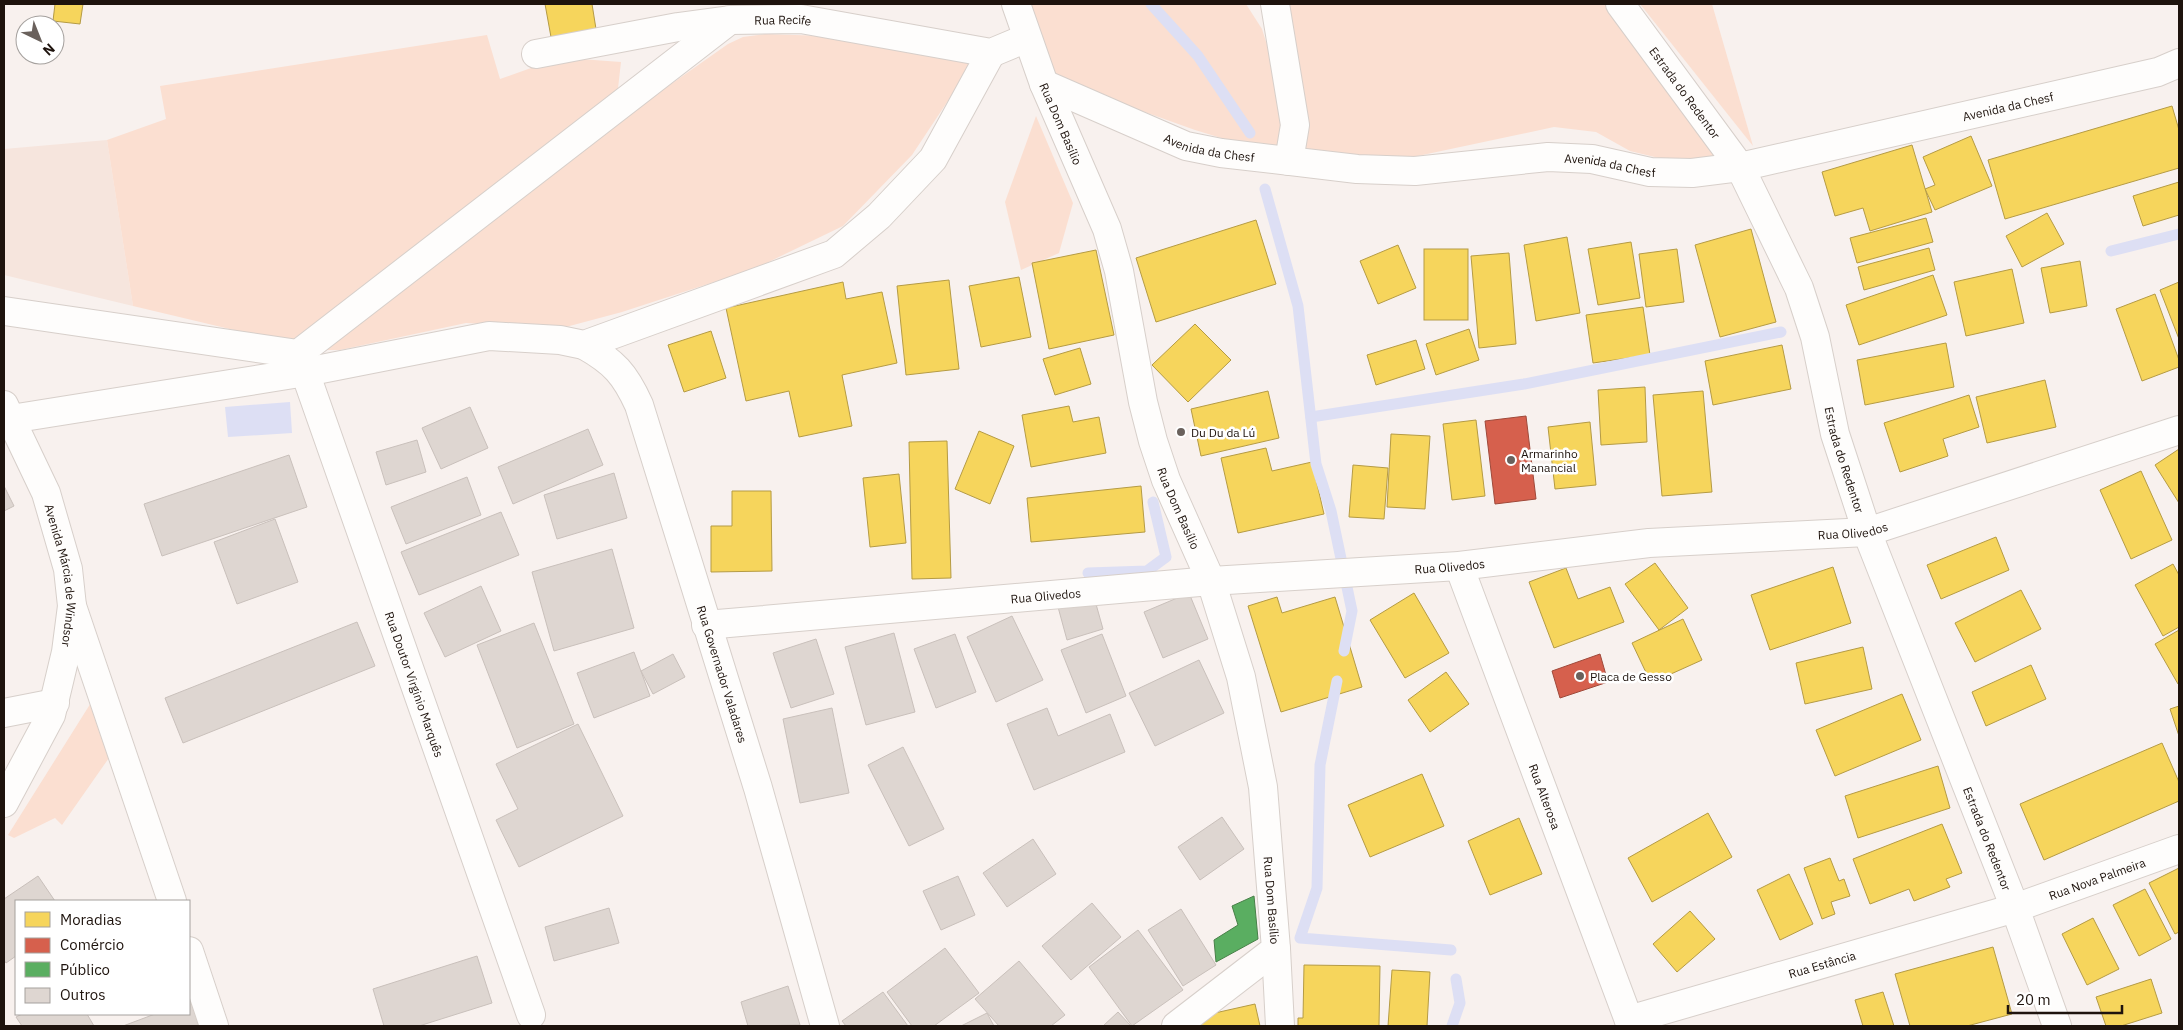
<svg xmlns="http://www.w3.org/2000/svg" width="2183" height="1030" viewBox="0 0 2183 1030" font-family="'IBM Plex Sans',sans-serif">
  <style>
    .built { fill: #f6e5dd }
    .green { fill: #fbdfd1 }
    .water { fill: #dddff4 }
    .homes { fill: #f6d55c; stroke: #b59b44 }
    .shops { fill: #d6604d; stroke: #9f493a }
    .public { fill: #5aae61; stroke: #488048 }
    .lines { fill: none; stroke-linecap: round; stroke-linejoin: round }
    .stream { stroke: #dddff4; stroke-width: 11 }
    .building { fill: #ded6d1; stroke: #c9c0bb }
    .minor-casing { stroke: #d7cfca; stroke-width: 30 }
    .tertiary-casing { stroke: #d7cfca; stroke-width: 30 }
    .minor { stroke: #fefdfc; stroke-width: 28 }
    .tertiary { stroke: #fefdfc; stroke-width: 28 }
    .poi-dot { fill: #6a615c; stroke: #fff; stroke-width: 2 }
    .labels { text-anchor: middle; dominant-baseline: central; stroke-width: 5; stroke-linejoin: round; paint-order: stroke }
    .street-label { font-size: 12px; fill: #1e130d; stroke: #fff }
    .poi-label { font-size: 12px; fill: #1e130d; stroke: #fff; text-anchor: start }
  </style>
  <rect width="100%" height="100%" fill="#f8f1ee"/>
  <!-- built -->
  <polygon class="built" points="107,140 133,306 4,275 4,149"/>
  <!-- green -->
  <g class="green">
    <polygon points="1028,4 1246,4 1262,29 1279,83 1282,146 1264,151 1195,130 1061,82 1048,68"/>
    <polygon points="1286,4 1609,4 1724,157 1667,160 1630,151 1596,132 1554,127 1413,157 1379,161 1302,149"/>
    <polygon points="1640,4 1712,4 1753,146"/>
    <polygon points="765,34 825,36 977,57 912,155 843,226 754,269 622,312 562,328 466,323 340,350 314,350 589,142 728,44 743,37"/>
    <polygon points="487,35 500,79 531,68 580,59 621,62 617,97 288,343 133,306 107,140 166,119 160,86"/>
    <polygon points="1036,116 1073,203 1059,253 1021,270 1005,202"/>
    <polygon points="104,682 125,735 62,825 55,818 14,838 8,835"/>
  </g>
  <!-- water -->
  <polygon class="water" points="290,402 292,433 228,437 225,407"/>
  <!-- homes -->
  <g class="homes">
    <polygon points="55,4 83,4 80,24 53,21"/>
    <polygon points="545,4 592,4 596,29 551,37"/>
    <polygon points="2172,106 2179,130 2179,168 2005,219 1988,160"/>
    <polygon points="1971,136 1992,186 1935,210 1925,189 1935,185 1923,157"/>
    <polygon points="1912,145 1932,212 1870,231 1863,208 1835,216 1822,172"/>
    <polygon points="2179,182 2179,215 2143,226 2133,196"/>
    <polygon points="2047,213 2064,244 2022,267 2006,236"/>
    <polygon points="1926,218 1933,242 1857,263 1850,238"/>
    <polygon points="1256,220 1276,284 1156,322 1136,258"/>
    <polygon points="1751,229 1776,322 1720,337 1695,245"/>
    <polygon points="1567,237 1580,313 1536,321 1524,245"/>
    <polygon points="1631,242 1640,298 1598,305 1588,249"/>
    <polygon points="1398,245 1416,288 1378,304 1360,261"/>
    <polygon points="1929,248 1935,270 1864,290 1858,267"/>
    <rect x="1424" y="249" width="44" height="71"/>
    <polygon points="1677,249 1684,302 1646,307 1639,254"/>
    <polygon points="1096,250 1114,335 1049,349 1032,263"/>
    <polygon points="1509,253 1516,344 1479,348 1471,256"/>
    <polygon points="2080,261 2087,306 2050,313 2041,268"/>
    <polygon points="2012,269 2024,323 1966,336 1954,282"/>
    <polygon points="1933,275 1947,315 1859,345 1846,305"/>
    <polygon points="1019,277 1031,337 981,347 969,286"/>
    <polygon points="949,280 959,369 906,375 897,286"/>
    <polygon points="843,282 846,299 882,292 897,363 842,375 852,426 799,437 789,391 746,401 726,308"/>
    <polygon points="2179,282 2179,339 2160,290"/>
    <polygon points="2155,294 2179,360 2179,367 2142,381 2116,309"/>
    <polygon points="1643,307 1650,355 1593,363 1586,315"/>
    <polygon points="1195,324 1231,360 1188,402 1152,365"/>
    <polygon points="1469,329 1479,360 1436,375 1426,344"/>
    <polygon points="711,331 726,378 684,392 668,345"/>
    <polygon points="1416,340 1425,369 1376,385 1367,355"/>
    <polygon points="1946,343 1954,387 1865,405 1857,360"/>
    <polygon points="1782,345 1791,389 1713,405 1705,361"/>
    <polygon points="1080,348 1091,384 1055,395 1043,359"/>
    <polygon points="2045,380 2056,427 1987,443 1976,397"/>
    <polygon points="1645,387 1647,442 1601,445 1598,390"/>
    <polygon points="1268,391 1279,438 1201,456 1191,409"/>
    <polygon points="1703,391 1712,492 1662,496 1653,395"/>
    <polygon points="1969,395 1979,427 1943,439 1948,456 1900,472 1884,423"/>
    <polygon points="1069,406 1073,422 1099,417 1106,453 1031,467 1022,415"/>
    <polygon points="1476,420 1485,496 1452,500 1443,424"/>
    <polygon points="1590,422 1596,485 1555,489 1548,427"/>
    <polygon points="979,431 1014,446 990,504 955,489"/>
    <polygon points="1391,434 1430,436 1425,509 1387,507"/>
    <polygon points="947,441 951,578 912,579 909,442"/>
    <polygon points="1266,448 1272,471 1312,462 1324,514 1238,533 1221,458"/>
    <polygon points="2179,449 2179,503 2155,465"/>
    <polygon points="1353,465 1388,468 1384,519 1349,517"/>
    <polygon points="2141,471 2172,540 2131,559 2100,490"/>
    <polygon points="899,474 906,543 870,547 863,478"/>
    <polygon points="1141,486 1145,532 1031,542 1027,498"/>
    <polygon points="732,491 771,491 772,571 711,572 711,526 732,526"/>
    <polygon points="1996,537 2009,570 1941,599 1927,565"/>
    <polygon points="1655,563 1688,608 1659,630 1625,584"/>
    <polygon points="2173,564 2179,575 2179,627 2163,636 2135,585"/>
    <polygon points="1833,567 1851,623 1770,650 1751,595"/>
    <polygon points="1566,568 1578,599 1610,587 1624,622 1554,648 1529,582"/>
    <polygon points="2021,590 2041,629 1975,662 1955,623"/>
    <polygon points="1414,593 1449,653 1405,678 1370,620"/>
    <polygon points="1277,597 1282,613 1335,597 1362,687 1281,712 1248,606"/>
    <polygon points="1683,619 1702,660 1651,683 1632,643"/>
    <polygon points="2179,630 2179,684 2178,684 2155,644"/>
    <polygon points="1863,647 1872,689 1805,704 1796,663"/>
    <polygon points="2031,665 2046,699 1986,726 1972,692"/>
    <polygon points="1446,672 1469,704 1430,732 1408,700"/>
    <polygon points="1902,694 1921,740 1835,776 1816,730"/>
    <polygon points="2179,706 2179,736 2170,709"/>
    <polygon points="2162,743 2179,782 2179,801 2044,860 2020,804"/>
    <polygon points="1938,766 1950,808 1858,838 1845,796"/>
    <polygon points="1422,774 1444,826 1370,857 1348,805"/>
    <polygon points="1708,813 1732,857 1652,902 1628,858"/>
    <polygon points="1519,818 1542,874 1490,895 1468,841"/>
    <polygon points="1942,824 1962,873 1946,879 1950,887 1914,901 1909,889 1870,904 1853,859"/>
    <polygon points="1830,858 1839,881 1844,879 1850,896 1831,902 1835,914 1822,919 1804,868"/>
    <polygon points="2179,868 2179,932 2175,934 2149,883"/>
    <polygon points="1789,874 1813,924 1780,940 1757,890"/>
    <polygon points="2145,889 2171,939 2139,956 2113,905"/>
    <polygon points="1690,911 1715,939 1677,972 1653,944"/>
    <polygon points="2093,918 2119,969 2087,985 2062,934"/>
    <polygon points="1993,947 2012,1014 1967,1026 1910,1026 1895,974"/>
    <polygon points="1304,965 1380,966 1379,1026 1298,1026 1298,1018 1303,1018"/>
    <polygon points="1392,970 1430,972 1427,1026 1388,1026"/>
    <polygon points="2151,979 2162,1013 2121,1026 2106,1026 2096,997"/>
    <polygon points="1883,992 1894,1026 1863,1026 1855,1000"/>
    <polygon points="1255,1004 1260,1026 1199,1026 1197,1017"/>
  </g>
  <!-- shops -->
  <g class="shops">
    <polygon points="1526,416 1536,499 1495,504 1485,421"/>
    <polygon points="1600,654 1608,682 1560,698 1552,671"/>
  </g>
  <!-- public -->
  <polygon class="public" points="1254,896 1258,939 1216,962 1214,940 1238,925 1232,906"/>
  <g class="lines">
    <!-- stream -->
    <g class="stream">
      <polyline points="1151,4 1198,56 1250,133"/>
      <polyline points="1265,189 1298,306 1316,464 1331,511 1352,611 1344,651"/>
      <polyline points="2111,251 2179,234"/>
      <polyline points="1311,417 1524,384 1781,332"/>
      <polyline points="1088,573 1147,571 1166,557 1153,502"/>
      <polyline points="1337,681 1320,765 1317,888 1300,938 1451,950"/>
      <polyline points="1452,1026 1460,1003 1456,979"/>
    </g>
  </g>
  <!-- building -->
  <g class="building">
    <polygon points="470,407 488,448 441,469 422,428"/>
    <polygon points="588,429 603,465 513,504 498,467"/>
    <polygon points="417,440 426,472 386,485 376,452"/>
    <polygon points="289,455 307,507 162,556 144,504"/>
    <polygon points="614,473 627,518 557,539 544,495"/>
    <polygon points="467,477 481,515 406,544 391,507"/>
    <polygon points="4,486 14,506 4,511"/>
    <polygon points="501,512 519,555 419,595 401,552"/>
    <polygon points="275,519 298,582 237,604 214,542"/>
    <polygon points="612,549 634,628 554,651 532,572"/>
    <polygon points="481,586 501,631 445,657 424,613"/>
    <polygon points="1189,593 1208,639 1163,658 1144,612"/>
    <polygon points="1094,597 1103,629 1067,640 1058,607"/>
    <polygon points="1012,616 1043,680 996,702 967,637"/>
    <polygon points="357,622 375,666 183,743 165,698"/>
    <polygon points="534,623 574,724 517,748 477,645"/>
    <polygon points="894,633 915,712 866,725 845,647"/>
    <polygon points="955,634 976,692 936,708 914,649"/>
    <polygon points="1102,634 1126,696 1086,713 1061,650"/>
    <polygon points="816,639 834,694 791,708 773,653"/>
    <polygon points="634,652 650,696 594,718 577,673"/>
    <polygon points="673,654 685,677 653,694 641,671"/>
    <polygon points="1199,660 1224,713 1155,746 1129,693"/>
    <polygon points="832,708 849,793 800,803 783,719"/>
    <polygon points="1047,708 1058,736 1110,714 1125,752 1034,790 1007,724"/>
    <polygon points="578,724 623,816 519,867 496,820 518,809 496,764"/>
    <polygon points="903,747 944,829 909,846 868,765"/>
    <polygon points="1222,817 1244,849 1200,880 1178,847"/>
    <polygon points="1033,839 1056,874 1007,907 983,873"/>
    <polygon points="38,876 55,901 16,901 16,956 6,963 4,960 4,899"/>
    <polygon points="958,876 975,915 941,930 923,891"/>
    <polygon points="1092,903 1121,937 1071,980 1042,946"/>
    <polygon points="609,908 619,943 554,961 545,927"/>
    <polygon points="1181,909 1216,965 1183,986 1148,930"/>
    <polygon points="1138,930 1183,990 1132,1026 1089,967"/>
    <polygon points="945,948 979,993 934,1026 912,1026 887,992"/>
    <polygon points="477,956 492,1003 419,1026 384,1026 373,989"/>
    <polygon points="1019,961 1065,1015 1051,1026 999,1026 975,999"/>
    <polygon points="788,986 800,1025 748,1026 741,1002"/>
    <polygon points="883,992 908,1026 846,1026 842,1021"/>
    <polygon points="194,998 205,1026 123,1026 155,1014 189,1014 189,1001"/>
    <polygon points="1118,1012 1131,1026 1103,1026"/>
    <polygon points="987,1013 994,1026 961,1026"/>
    <polygon points="22,1014 87,1014 94,1026 22,1026 16,1017"/>
  </g>
  <g class="lines">
    <!-- minor casing -->
    <g class="minor-casing">
      <g id="minor">
        <polyline points="1275,4 1295,125 1289,161"/>
        <path id="s1" d="M1620,4L1740,167L1799,288L1815,337L1835,434L1867,532L2015,908L2057,1026"/>
        <path id="s2" d="M536,54L678,27L730,20L801,19L991,53L1027,38"/>
        <path id="s3" d="M1044,84L1186,146L1221,153L1357,169L1415,171L1548,157L1592,159L1650,172L1692,173L1740,167L2158,72L2179,63"/>
        <polyline points="4,311 298,354 730,20"/>
        <path id="s4" d="M584,345C614,362 625,374 639,405L758,788L825,1026"/>
        <path id="s5" d="M299,355L531,1015"/>
        <polyline points="11,419 306,372 489,336 560,340 584,345 834,254 879,216 933,159 991,53"/>
        <path id="s6" d="M1459,566L1631,1026"/>
        <polyline points="72,606 172,901"/>
        <path id="s7" d="M706,625L1211,581L1459,566L1649,543L1867,532L2179,430"/>
        <polyline points="4,713 55,703"/>
        <polyline points="1276,949 1280,1026"/>
        <polyline points="189,951 214,1026"/>
        <path id="s8" d="M1629,1020L2015,908L2179,849"/>
      </g>
    </g>
    <!-- tertiary casing -->
    <g class="tertiary-casing">
      <g id="tertiary">
        <path id="s9" d="M1016,4L1044,84L1107,229L1119,271L1143,402L1153,441L1166,480L1211,581L1241,677L1263,787L1276,949L1176,1026"/>
        <path id="s10" d="M4,405L46,493L68,569L72,606L66,652L51,715L4,803"/>
      </g>
    </g>
    <!-- minor -->
    <use href="#minor" class="minor"/>
    <!-- tertiary -->
    <use href="#tertiary" class="tertiary"/>
  </g>
  <!-- markers -->
  <g class="poi-dot">
    <circle cx="1181" cy="432" r="5"/>
    <circle cx="1511" cy="460" r="5"/>
    <circle cx="1580" cy="676" r="5"/>
  </g>
  <g class="labels">
    <!-- street labels -->
    <g class="street-label">
      <text stroke="none"><textPath href="#s2" startOffset="250">Rua Recife</textPath></text>
      <text stroke="none"><textPath href="#s1" startOffset="110">Estrada do Redentor</textPath></text>
      <text stroke="none"><textPath href="#s3" startOffset="988">Avenida da Chesf</textPath></text>
      <text stroke="none"><textPath href="#s9" startOffset="128">Rua Dom Basílio</textPath></text>
      <text stroke="none"><textPath href="#s3" startOffset="178">Avenida da Chesf</textPath></text>
      <text stroke="none"><textPath href="#s3" startOffset="582">Avenida da Chesf</textPath></text>
      <text stroke="none"><textPath href="#s1" startOffset="515">Estrada do Redentor</textPath></text>
      <text stroke="none"><textPath href="#s9" startOffset="532">Rua Dom Basílio</textPath></text>
      <text stroke="none"><textPath href="#s7" startOffset="1151">Rua Olivedos</textPath></text>
      <text stroke="none"><textPath href="#s7" startOffset="746">Rua Olivedos</textPath></text>
      <text stroke="none"><textPath href="#s10" startOffset="182">Avenida Márcia de Windsor</textPath></text>
      <text stroke="none"><textPath href="#s7" startOffset="341">Rua Olivedos</textPath></text>
      <text stroke="none"><textPath href="#s4" startOffset="365">Rua Governador Valadares</textPath></text>
      <text stroke="none"><textPath href="#s5" startOffset="349">Rua Doutor Virginio Marquês</textPath></text>
      <text stroke="none"><textPath href="#s6" startOffset="246">Rua Alterosa</textPath></text>
      <text stroke="none"><textPath href="#s1" startOffset="920">Estrada do Redentor</textPath></text>
      <text stroke="none"><textPath href="#s8" startOffset="489">Rua Nova Palmeira</textPath></text>
      <text stroke="none"><textPath href="#s9" startOffset="938">Rua Dom Basílio</textPath></text>
      <text stroke="none"><textPath href="#s8" startOffset="201">Rua Estância</textPath></text>
    </g>
    <!-- poi labels -->
    <g class="poi-label">
      <text x="1191" y="432">Du Du da Lú</text>
      <text x="1521" y="453">Armarinho<tspan x="1521" dy="14">Manancial</tspan></text>
      <text x="1590" y="676">Placa de Gesso</text>
    </g>
  </g>
  <!-- border -->
  <rect width="2183" height="1030" fill="none" stroke="#1e130d" stroke-width="10"/>
  <!-- legend -->
  <rect x="15" y="900" width="175" height="115" fill="#ffffff" stroke="#a5a19e"/>
  <rect x="25" y="912" width="25" height="15" fill="#f6d55c" stroke="#a5a19e"/>
  <text x="60" y="925" font-size="15" fill="#1e130d">Moradias</text>
  <rect x="25" y="938" width="25" height="15" fill="#d6604d" stroke="#a5a19e"/>
  <text x="60" y="950" font-size="15" fill="#1e130d">Comércio</text>
  <rect x="25" y="962" width="25" height="15" fill="#5aae61" stroke="#a5a19e"/>
  <text x="60" y="975" font-size="15" fill="#1e130d">Público</text>
  <rect x="25" y="988" width="25" height="15" fill="#ded6d1" stroke="#a5a19e"/>
  <text x="60" y="1000" font-size="15" fill="#1e130d">Outros</text>
  <!-- north arrow -->
  <g transform="translate(40 40) rotate(137)"><circle r="24" fill="#ffffff" stroke="#a5a19e"/>
  <path d="M0-4L9 19L0 12L-9 19Z" fill="#6a615c"/>
  <text y="-8" font-size="14" font-weight="bold" text-anchor="middle" fill="#1e130d">N</text>
  </g>
  <!-- scale -->
  <path d="M2008 1005v8h114v-8" fill="none" stroke="#1e130d" stroke-width="2.5"/>
  <text x="2016" y="1005" font-size="15" fill="#1e130d" stroke="#ffffff" stroke-width="4" paint-order="stroke">20 m</text>
</svg>
